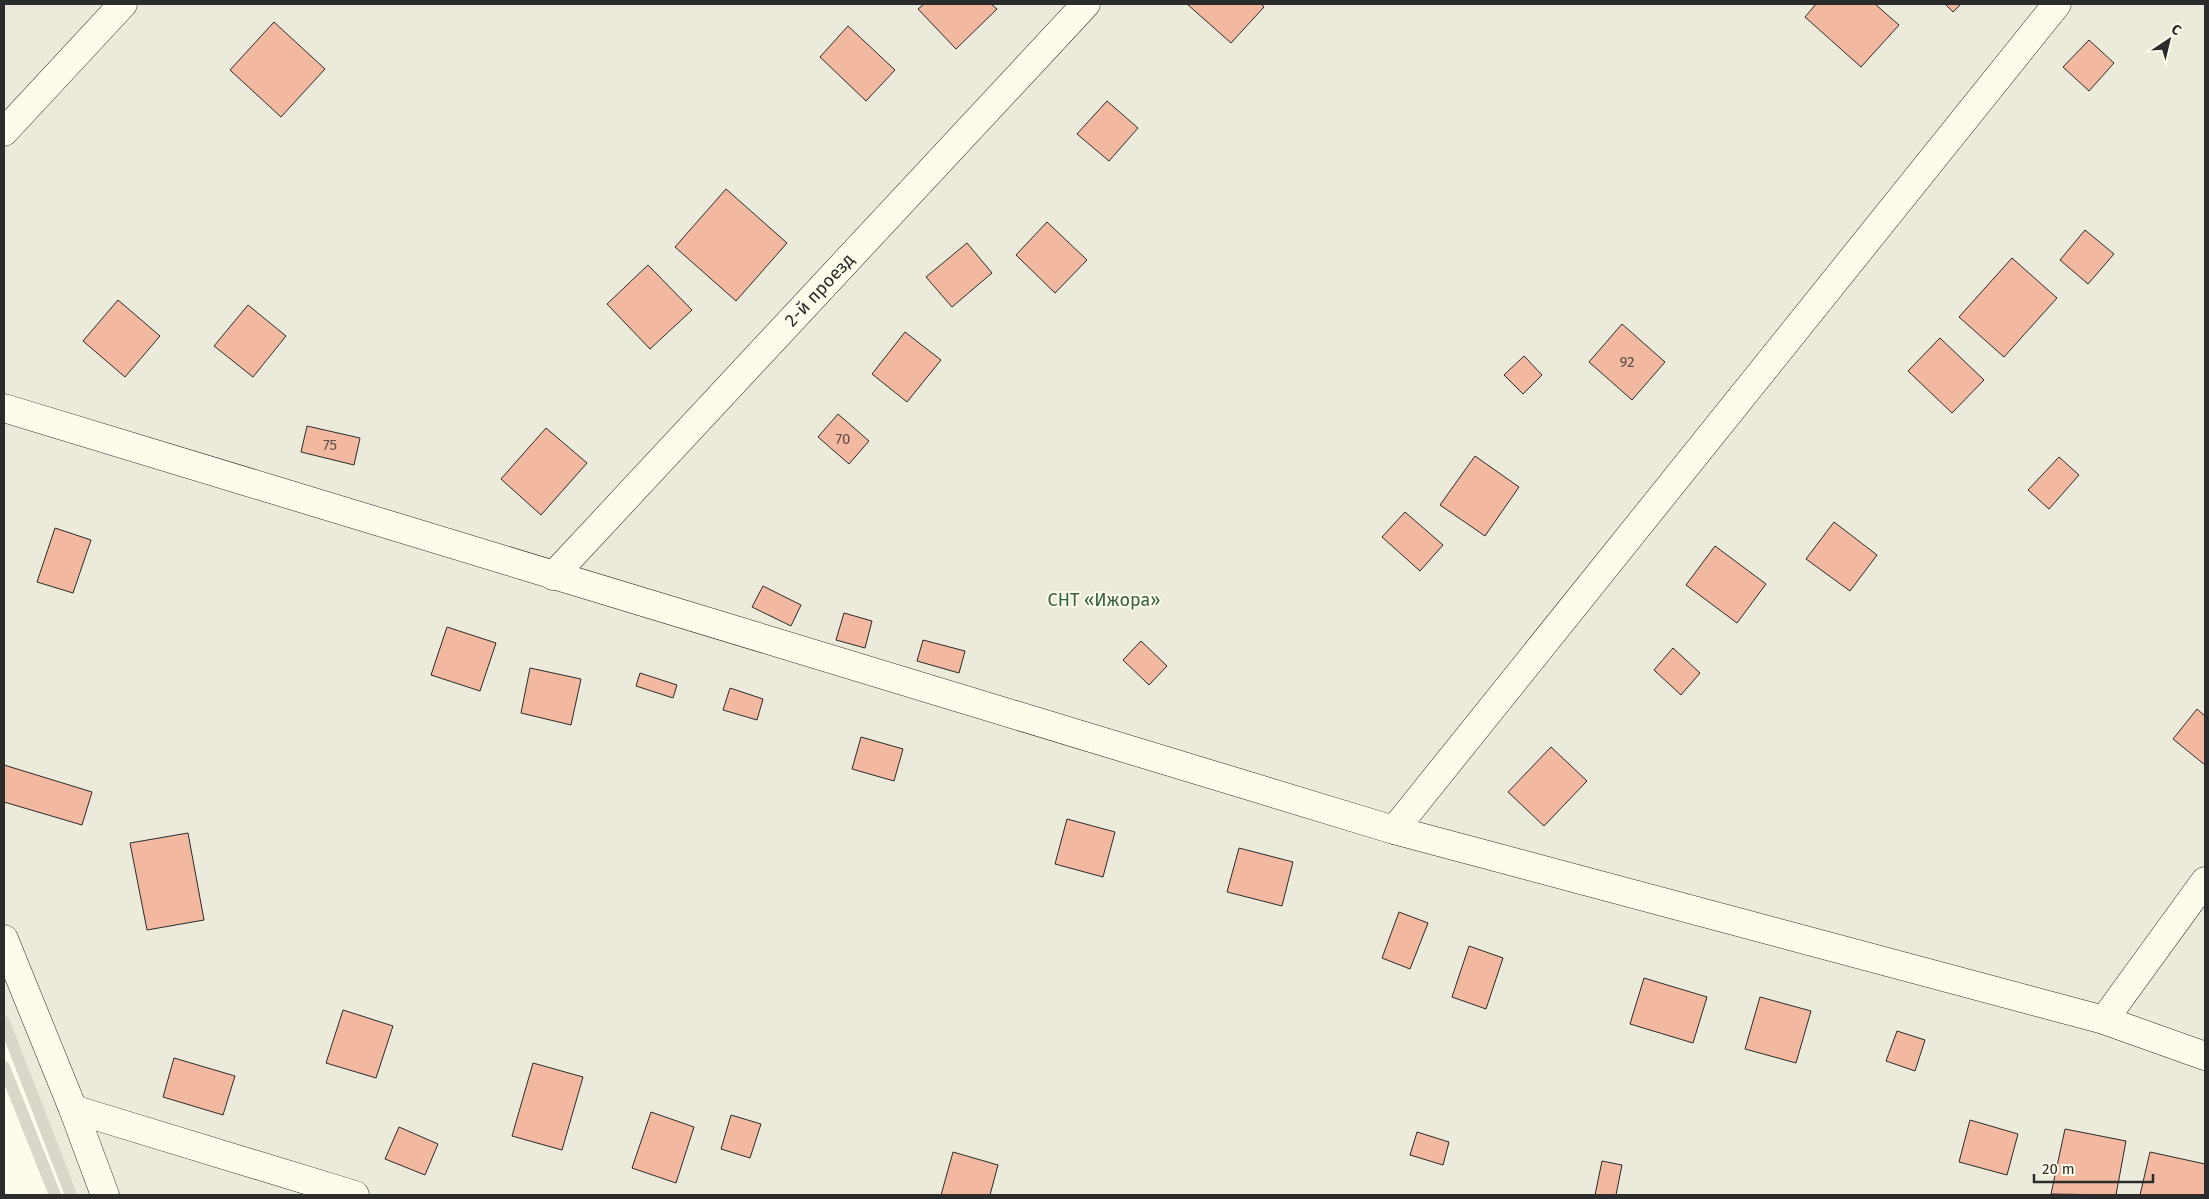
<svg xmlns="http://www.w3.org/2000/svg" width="2209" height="1199" viewBox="0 0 2209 1199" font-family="'Fira Sans',sans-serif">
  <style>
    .green { fill: #ecebdb; stroke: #74746e }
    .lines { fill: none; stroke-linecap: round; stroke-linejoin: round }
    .stream { stroke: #d8d7c9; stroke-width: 12 }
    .building { fill: #f2b8a0; stroke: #2b2b2b }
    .minor-casing { stroke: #2b2b2b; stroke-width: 29 }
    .minor { stroke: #fdfbea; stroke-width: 28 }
    .labels { text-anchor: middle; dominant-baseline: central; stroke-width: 4; stroke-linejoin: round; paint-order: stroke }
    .number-label { font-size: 15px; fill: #5d4e48 }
    .street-label { font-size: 18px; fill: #2b2b2b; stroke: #fdfbea }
    .park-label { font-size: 18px; fill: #34623c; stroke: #fdfbea }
  </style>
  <rect width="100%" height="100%" fill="#fdfbea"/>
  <!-- green -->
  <polygon class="green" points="4,4 2205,4 2205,1195 66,1195 4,1027"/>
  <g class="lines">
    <!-- stream -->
    <g class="stream">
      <polyline points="4,1022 71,1195"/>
      <polyline points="4,1067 55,1195"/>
    </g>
  </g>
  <!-- building -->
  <g class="building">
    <polygon points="924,4 991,4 997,9 956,49 918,9"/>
    <polygon points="1187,4 1261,4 1264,7 1231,43"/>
    <polygon points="1816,4 1875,4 1899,25 1861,67 1805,17"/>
    <polygon points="1945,4 1961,4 1953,12"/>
    <polygon points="274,22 325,69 281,117 230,70"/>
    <polygon points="848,26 895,70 866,101 820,57"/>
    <polygon points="2089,40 2114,63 2089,91 2063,67"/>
    <polygon points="1107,101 1138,128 1109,161 1077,134"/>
    <polygon points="726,189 787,243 736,301 675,247"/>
    <polygon points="1047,222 1087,260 1055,293 1016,255"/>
    <polygon points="2085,230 2114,254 2088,284 2060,260"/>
    <polygon points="967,243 992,273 952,307 926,277"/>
    <polygon points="2012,258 2057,298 2004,357 1959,317"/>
    <polygon points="648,265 692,310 650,349 607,304"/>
    <polygon points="118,300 160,336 125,377 83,341"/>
    <polygon points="248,305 286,336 253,377 214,346"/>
    <polygon points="1622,324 1665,362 1632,400 1589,362"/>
    <polygon points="905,332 941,360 907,402 872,374"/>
    <polygon points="1940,338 1984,380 1952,413 1908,371"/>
    <polygon points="1524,356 1542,375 1523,394 1504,375"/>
    <polygon points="838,414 869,441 849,464 818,437"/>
    <polygon points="307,426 360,438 354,465 301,452"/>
    <polygon points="546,428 587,463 541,515 501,479"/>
    <polygon points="1475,456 1519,487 1485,536 1440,505"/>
    <polygon points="2059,457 2079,475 2049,509 2028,490"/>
    <polygon points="1405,512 1443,545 1420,571 1382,537"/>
    <polygon points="1834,522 1877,555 1850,591 1806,559"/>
    <polygon points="55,528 91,540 73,593 37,582"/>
    <polygon points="1715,546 1766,584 1737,623 1686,585"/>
    <polygon points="763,586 801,605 791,626 752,607"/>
    <polygon points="844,613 872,621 865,648 836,640"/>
    <polygon points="447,627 496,643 480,691 431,675"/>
    <polygon points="923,640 965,651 959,673 917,661"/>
    <polygon points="1141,641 1167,666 1149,685 1123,660"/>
    <polygon points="1673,648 1700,673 1681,695 1654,670"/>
    <polygon points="530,668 581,679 571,725 521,713"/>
    <polygon points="640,673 677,685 673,698 636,686"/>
    <polygon points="730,688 763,699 757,720 723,710"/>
    <polygon points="2197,709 2205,716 2205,765 2173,739"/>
    <polygon points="861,737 903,749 894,781 852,769"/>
    <polygon points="1551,747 1587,781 1544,826 1508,792"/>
    <polygon points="4,765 92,792 82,825 4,802"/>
    <polygon points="1067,819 1115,832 1103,877 1055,864"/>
    <polygon points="188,833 204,920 147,930 130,843"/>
    <polygon points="1239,848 1293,862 1282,906 1227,892"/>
    <polygon points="1399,912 1428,923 1410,969 1382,958"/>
    <polygon points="1469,946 1503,958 1486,1009 1452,997"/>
    <polygon points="1644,978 1707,997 1693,1043 1630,1024"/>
    <polygon points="1760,997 1811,1011 1796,1063 1745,1049"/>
    <polygon points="343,1010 393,1026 376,1078 326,1063"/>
    <polygon points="1897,1031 1925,1040 1915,1071 1886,1061"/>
    <polygon points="174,1058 235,1076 223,1115 163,1097"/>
    <polygon points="533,1063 583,1077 562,1150 512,1136"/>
    <polygon points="651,1112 694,1127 676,1183 632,1168"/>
    <polygon points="731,1115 761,1124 750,1158 721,1149"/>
    <polygon points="1970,1120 2018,1134 2007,1175 1959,1162"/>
    <polygon points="399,1127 438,1144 425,1175 385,1159"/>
    <polygon points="2065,1129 2126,1141 2116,1195 2051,1194"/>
    <polygon points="1417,1132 1449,1142 1443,1165 1410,1155"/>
    <polygon points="953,1152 998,1165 990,1195 941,1195"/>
    <polygon points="2150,1152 2205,1164 2205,1195 2140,1195"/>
    <polygon points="1602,1161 1622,1165 1616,1195 1595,1195"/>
  </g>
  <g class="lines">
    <!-- minor casing -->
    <g class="minor-casing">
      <g id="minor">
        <polyline points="4,132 123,4"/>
        <polyline points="4,408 1394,830 2104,1020 2205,1056"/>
        <path id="s1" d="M553,576L1086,4"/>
        <polyline points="1394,830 2057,4"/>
        <polyline points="4,939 73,1109 105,1195"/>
        <polyline points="2104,1020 2205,881"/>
        <polyline points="73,1109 355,1195"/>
      </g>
    </g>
    <!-- minor -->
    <use href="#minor" class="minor"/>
  </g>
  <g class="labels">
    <!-- number labels -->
    <g class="number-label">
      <text x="1627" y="362">92</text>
      <text x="843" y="439">70</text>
      <text x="330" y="445">75</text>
    </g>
    <!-- street labels -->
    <g class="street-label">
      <text stroke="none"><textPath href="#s1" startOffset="391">2-й проезд</textPath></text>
    </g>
    <!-- park labels -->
    <g class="park-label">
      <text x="1104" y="600">СНТ «Ижора»</text>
    </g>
  </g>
  <!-- border -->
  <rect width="2209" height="1199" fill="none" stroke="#2b2b2b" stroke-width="10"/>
  <!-- north arrow -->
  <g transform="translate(2169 40) rotate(35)" stroke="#fdfbea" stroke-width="4" paint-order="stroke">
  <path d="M0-4L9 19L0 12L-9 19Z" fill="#2b2b2b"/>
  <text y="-8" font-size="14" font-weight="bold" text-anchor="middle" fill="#2b2b2b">С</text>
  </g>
  <!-- scale -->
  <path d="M2034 1174v8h119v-8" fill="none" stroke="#2b2b2b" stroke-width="2.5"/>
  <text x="2042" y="1174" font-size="15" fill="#2b2b2b" stroke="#fdfbea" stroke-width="4" paint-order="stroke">20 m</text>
</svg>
